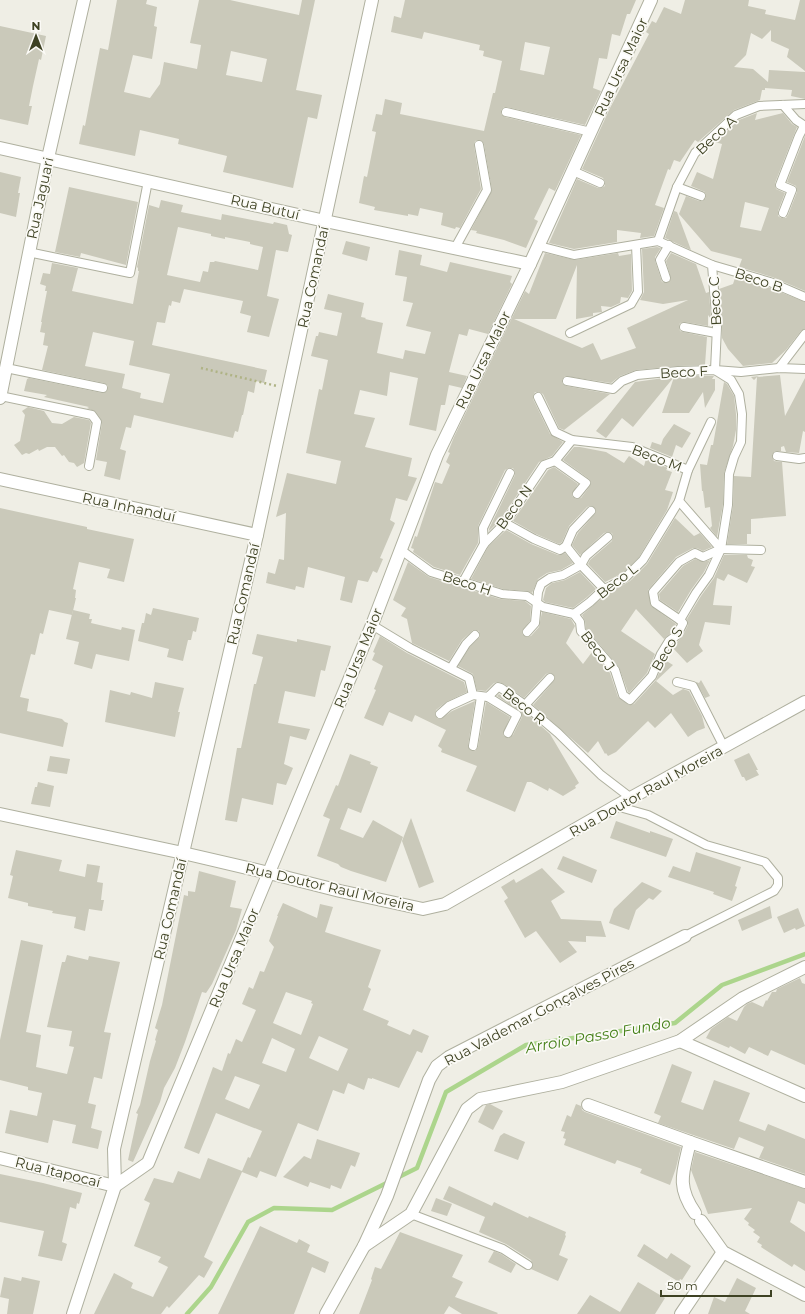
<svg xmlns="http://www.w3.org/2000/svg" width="805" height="1314" viewBox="0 0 805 1314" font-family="Montserrat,sans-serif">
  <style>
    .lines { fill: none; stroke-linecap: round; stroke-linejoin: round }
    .stream { stroke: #acd58c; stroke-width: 4.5 }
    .building { fill: #cac9ba; fill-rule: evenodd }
    .service-casing { stroke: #afb09f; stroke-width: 10 }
    .minor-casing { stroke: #afb09f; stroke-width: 14 }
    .tertiary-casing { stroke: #afb09f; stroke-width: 14 }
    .path { stroke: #afb385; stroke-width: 2.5; stroke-dasharray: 2 3; stroke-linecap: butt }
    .service { stroke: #fff; stroke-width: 8 }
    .minor { stroke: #fff; stroke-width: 12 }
    .tertiary { stroke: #fff; stroke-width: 12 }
    .labels { text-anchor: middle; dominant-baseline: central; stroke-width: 3.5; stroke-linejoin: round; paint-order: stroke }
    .street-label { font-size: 14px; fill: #3e4223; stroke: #fbfaf6 }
    .water-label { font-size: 15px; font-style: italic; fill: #46811a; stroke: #fbfaf6 }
  </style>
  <rect width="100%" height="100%" fill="#efeee5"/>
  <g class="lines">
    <!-- stream -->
    <polyline class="stream" points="187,1314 211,1287 248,1222 274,1208 332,1210 417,1168 446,1092 526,1045 675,1023 722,985 805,954"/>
  </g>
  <!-- building -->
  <g class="building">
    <path d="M117,0H147L146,4L157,7L154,26L157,27L152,59L133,55L124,92L150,98L160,84L164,62L197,69L201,45L190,43L199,0H230L299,15L302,0H315L296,90L322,95L317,119L308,117L293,188L223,172L227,156L178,144L179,139L140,130L135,156L79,144L83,125L85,126L100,48L108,50ZM231,51L267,59L262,82L226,75Z"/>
    <path d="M405,0H636L630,14H627L620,36L612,34L607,59L599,58L593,88L601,91L585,125L507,107H504L501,110V114L505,117L581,135L555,191L549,188L534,219L538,221L526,248L504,240L476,233L477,231L471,230L492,190L484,144L480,140L475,141L474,146L481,189L460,228L456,227L455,229L441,225L443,213L420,208L418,216L408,214V216L374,210L375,207L359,203L364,176L367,177L376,132L372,131L376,114L382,115L385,99L402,103L400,114L484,131L493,93H495L502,61L483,56L484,51L479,50L480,45L424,32L422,39L391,32L394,16L401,18ZM525,42L550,47L544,75L520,70Z"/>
    <polygon points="685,0 749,0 748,6 766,10 765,14 795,20 800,0 805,0 805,71 787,57 789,49 771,41 771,30 762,39 751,33 746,55 734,67 753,69 768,82 769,70 805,72 805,99 791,96 792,90 765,88 765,90 762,90 760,100 734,110 698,142 695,140 680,162 674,160 670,170 668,169 655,205 664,208 654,236 640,238 641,233 617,230 617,242 574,249 549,243 577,179 598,188 601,188 605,186 605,182 603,178 582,169 610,108 649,34 646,32 652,21 656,23 664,7 681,14"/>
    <polygon points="0,26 46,36 41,60 39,59 33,86 29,106 32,106 28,125 0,119"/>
    <path d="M757,113L755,120L783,113L792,124L797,127L775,183L776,189L785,193L778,211V216L781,218H786L788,215L797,192L796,186L787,182L805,136V291L772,277L739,267L742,259L711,251L679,214L686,196L699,201H702L706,198L705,192L691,186L697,172L713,179L722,144L715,142L739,120ZM745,202L769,208L761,231L740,227Z"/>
    <polygon points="0,172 21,177 18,193 20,193 16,217 0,213"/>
    <polygon points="69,187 138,202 126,265 81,253 80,257 55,252"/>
    <path d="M161,200L183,205L181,212L221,220L222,214L273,224L274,222L287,225L289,234L292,235L288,252L276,250L267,296L279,299L269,337L247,332L251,316L240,313L243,301L184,289L180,303L172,301L171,306L169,305L165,323L157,322L152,345L267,370L264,383L256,381L254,393L248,391L243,415H242L238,432L235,431L233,438L134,415L131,428L126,427L120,449L126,451L120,480L104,476L107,462L96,460L102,423L101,419L96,412L87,408L89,407L44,397L47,395L24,391L27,379L29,378L102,393L107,391L108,386L104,383L42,370L48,346L43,345L45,333L40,332L42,322H41L47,291H45L46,286L40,284L43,273L50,274L52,263L78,268L72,291L133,304L139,271H138V268L137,267L149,205L159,208ZM178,227L211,234V236L225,239V237L250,242V244L263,247L258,270L215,261L214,262H210L208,272L203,271L200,282L167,275ZM93,332L134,341L129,365L170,374L163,403L140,398L141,393L122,388L125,374L85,366Z"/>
    <polygon points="674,211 677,212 691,250 665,238"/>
    <polygon points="346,241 370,247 367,261 342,254"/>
    <polygon points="657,247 661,248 655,257 655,261 662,282 667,283 671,279 666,261 671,253 696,264 706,293 709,292 711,319 708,315 708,326 685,322 680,323 679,326 680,331 683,332 707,337 705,365 678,366 636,370 620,376 611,383 565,376 562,380 562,383 566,386 610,394 564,430 559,428 543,394 539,392 535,392 533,396 533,399 550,434 563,442 552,456 539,462 501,519 489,531 489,529 515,475 515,472 513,468 509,468 505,470 478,526 478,543 460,575 434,567 413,552 414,549 411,548 415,536 417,537 435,482 442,484 450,465 446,462 450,453 448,452 454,437 525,291 529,294 545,253 575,260 618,253 619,256 631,254 632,291 628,298 621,297 620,303 611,307 601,306 602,312 593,313 593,316 576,319 577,265 556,319 514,319 582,348 593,343 601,360 636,348 627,328 688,300 663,304 640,300 644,292 642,249"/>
    <polygon points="399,250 422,255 420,265 447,272 450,262 512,276 510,282 512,284 488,334 469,329 467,336 459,334 449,372 467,376 462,388 449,385 445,405 441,405 436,431 409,425 418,378 390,372 387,396 360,390 354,414 375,418 365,447 412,458 408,476 417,478 407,501 396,498 390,520 395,523 380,558 383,559 377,573 373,571 368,582 358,580 352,603 340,600 345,577 308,567 304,588 296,586 295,590 266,583 268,572 275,574 279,559 284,560 286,513 276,517 287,473 336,484 341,461 306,453 319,389 322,390 328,360 311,356 316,336 318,336 319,332 337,336 342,313 324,309 328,294 364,303 361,317 366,318 365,319 383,323 377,353 403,359 405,350 425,354 431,332 406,326 413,303 403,301 407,277 395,275"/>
    <polygon points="735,278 768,287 805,302 805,329 801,331 786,350 772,363 743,366 728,349 722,338 722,327 719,289 733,284"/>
    <polygon points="780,375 785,416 805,378 805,432 803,431 799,453 786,452 784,446 781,447 781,451 775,451 772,455 774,461 782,462 786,516 751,519 751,534 747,534 747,544 727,544 733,506 734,476 751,477 757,377 754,380 751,377 759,376 757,377"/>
    <polygon points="678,376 714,376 712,379 715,379 715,390 705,408 703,392 689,413 662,413 674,377 633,427 622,418 606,438 596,431 635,382"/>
    <polygon points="724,382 727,384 734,396 736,414 736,430 733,446 724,473 723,504 717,537 710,528 712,526 710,507 705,508 703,491 702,491 700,464 707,465 711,445 713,445"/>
    <polygon points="28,407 44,411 52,423 62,424 74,417 89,420 91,423 84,463 77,467 74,463 69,462 64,455 62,456 55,447 47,447 39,451 38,449 29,454 26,453 22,455 14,445 20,441 25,415 22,411"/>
    <polygon points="674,424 691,433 682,448 676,445 672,457 650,448 652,442 661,445 663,439"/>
    <polygon points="574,447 580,447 606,452 624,463 629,456 644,466 646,459 668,468 666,470 672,472 665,490 673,492 667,510 639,557 623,573 605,582 588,564 590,560 612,541 613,536 612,533 607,532 604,533 580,555 572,545 578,533 595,514 596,510 594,507 590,506 587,507 569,526 562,542 559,544 536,534 513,521 548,470 554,467 578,484 572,494 572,496 576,499 581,498 590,486 591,483 589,479 563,460"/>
    <polygon points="0,508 87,527 87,529 134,539 124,582 107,578 110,569 79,562 73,589 76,590 75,598 76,598 72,615 49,610 43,634 40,633 35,655 31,654 20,697 29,699 27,711 62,719 65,722 68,723 63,747 0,733"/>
    <polygon points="675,518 694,536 700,533 712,547 703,551 697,548 693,548 676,557 648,590 651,606 676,624 673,631 664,639 636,609 621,631 655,654 647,673 629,693 628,692 619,667 586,629 585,621 582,615 607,594 630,581 647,564"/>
    <polygon points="506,530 531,544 558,555 561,555 565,553 573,563 561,570 547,573 538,579 532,593 527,591 503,589 471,579 488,547"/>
    <polygon points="724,555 747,555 748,558 753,560 751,566 755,567 747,583 728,574 724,581 717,578 713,605 732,606 730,625 705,622 699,645 703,651 687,663 672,647 682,637 688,625 687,619 701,596 714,578"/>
    <polygon points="695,559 703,562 710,560 704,572 691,590 678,612 660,600 659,594 683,566"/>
    <polygon points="408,562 429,577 500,599 525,601 531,606 530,621 522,631 522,634 526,637 531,636 539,627 542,612 571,619 575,626 566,643 583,664 592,652 610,673 618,697 629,705 634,704 656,680 665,660 673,665 656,681 673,695 683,689 689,691 702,716 705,728 697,731 688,737 671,713 655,728 648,721 616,752 608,756 606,753 605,754 598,741 588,753 533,705 554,681 555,677 553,674 549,673 546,674 524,698 504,684 499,682 494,683 486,691 477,690 473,674 458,666 470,647 480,637 479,631 473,630 462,640 449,661 412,643 407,619 401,616 406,608 393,600"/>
    <polygon points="580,572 596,589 586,598 573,608 545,602 543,600 546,588 552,583 565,580"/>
    <polygon points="153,608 199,618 196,632 193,631 191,640 188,640 183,661 167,657 169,649 138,641 142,623 144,623 146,613 151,615"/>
    <polygon points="73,610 90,614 89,619 92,619 91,623 121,630 122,627 135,630 129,661 96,654 92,669 74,664 79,642 66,639"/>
    <polygon points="257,634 297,642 297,639 331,646 325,671 321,670 315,697 285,691 278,723 310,729 306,740 290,736 284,764 293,768 286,785 277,783 273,805 242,798 237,822 225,820 237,748 241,748 254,684 256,684 263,657 252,654"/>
    <polygon points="380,636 407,653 464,682 467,692 446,702 436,710 435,715 438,719 441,719 452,711 475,701 468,745 470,750 475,751 478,747 486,702 510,717 503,734 504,736 508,738 513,735 522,717 522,713 497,696 499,694 522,709 550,734 579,783 575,786 576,788 563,796 549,788 548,791 531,782 527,782 515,812 466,791 477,766 441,752 442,749 438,746 446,730 415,715 412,722 389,712 383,726 364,718 376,690 374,689 383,666 372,660 375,653 373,652"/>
    <polygon points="701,680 710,696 705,698 696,682 699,683"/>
    <polygon points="155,682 184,688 178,712 180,712 175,737 105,722 110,690 130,695 131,692 152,698"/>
    <polygon points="749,753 758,770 756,770 759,775 746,781 744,777 742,777 734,760"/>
    <polygon points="350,754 371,762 370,764 378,767 361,813 348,808 340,829 363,838 373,820 403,837 386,882 351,871 341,867 338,864 317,856 330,819 323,816 336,785 338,786"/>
    <polygon points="50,756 70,759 67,774 47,771"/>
    <polygon points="38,782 54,786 50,807 31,804 35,787 37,787"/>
    <polygon points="411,818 434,882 419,888 402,841"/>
    <polygon points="616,821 650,833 650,831 673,839 666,857 610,838"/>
    <polygon points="16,850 62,860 59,871 85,877 87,864 100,866 97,882 103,883 101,900 104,900 102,911 89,909 85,931 74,928 76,917 52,913 53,911 28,906 28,903 8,898 13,876 10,875"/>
    <polygon points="696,852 741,867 735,886 737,887 732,901 713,894 714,892 668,877 673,866 690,872"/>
    <polygon points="563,856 597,870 592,883 557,869"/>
    <polygon points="542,868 565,892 551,901 561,919 601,921 606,937 586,936 586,942 568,941 577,952 560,963 536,931 525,938 504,901 508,898 501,887 514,879 516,883"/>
    <polygon points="199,871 236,881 230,907 242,909 236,930 212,984 206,993 202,992 185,1042 175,1068 164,1088 160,1102 133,1162 128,1160 138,1114 136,1113 140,1105 150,1061 156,1041 155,1040 158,1030 155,1028 162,1005 184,895 188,896 188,891 195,892"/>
    <polygon points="642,882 662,891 653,900 649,898 636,910 629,930 609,923 614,909"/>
    <path d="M283,903L317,918L320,904L333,907L325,932L381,950L368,987L371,989L363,1010L389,1021L387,1025L410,1035L413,1029L429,1036L422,1053L417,1051L399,1088L372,1078V1079L368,1078L364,1090L348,1083L344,1094L333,1090L318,1131L298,1123L276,1177L260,1171L257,1178L242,1172L204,1257L213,1262L204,1278L199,1275L169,1308L167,1306L161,1314H94L114,1273L133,1283L131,1288L153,1297L168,1267L158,1262L161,1257L134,1246L150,1203L144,1200L154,1178L173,1183L178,1171L200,1179L208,1158L242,1171L248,1157L250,1158L262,1131L216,1113L199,1154L184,1148L213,1067L222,1071L228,1053L230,1054L236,1039L242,1042L256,1010L242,1004L249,987L253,989L260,971L264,972L274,947L269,941L278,916H277ZM286,992L312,1001L311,1003L313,1004L301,1035L273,1023ZM319,1036L348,1049L338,1071L309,1058ZM272,1038L295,1049L286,1072L262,1063ZM235,1076L260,1085L249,1109L225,1099Z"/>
    <polygon points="770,906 772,918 742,931 738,920"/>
    <polygon points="798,908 805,926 796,930 795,928 784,933 777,917"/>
    <polygon points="21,940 43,945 26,1032 41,1035 36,1067 67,1074 74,1047 69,1046 72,1031 47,1027 62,962 65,962 67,955 88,960 89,956 120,962 104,1032 111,1033 102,1079 94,1077 88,1103 96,1105 91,1128 102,1131 98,1149 72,1143 76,1125 53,1120 48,1143 5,1133 10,1110 37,1116 42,1093 28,1090 28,1087 0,1080 0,1040"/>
    <polygon points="800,978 802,983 805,984 805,1065 771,1050 768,1056 749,1047 745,1054 730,1046 729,1048 706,1038 711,1029 728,1017 737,1021 744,1007 747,1004 752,1002 763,1007 766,1000 767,1001 772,992 776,992 777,989"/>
    <polygon points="672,1064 692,1072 681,1102 703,1110 714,1080 750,1093 739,1121 765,1131 768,1124 805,1139 805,1174 759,1158 764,1147 739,1137 734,1149 658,1123 661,1116 654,1113"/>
    <polygon points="490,1104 503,1111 493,1130 478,1122 486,1105"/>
    <polygon points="576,1104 581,1106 582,1110 585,1112 681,1147 676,1168 670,1185 640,1173 642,1169 617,1160 615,1164 564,1145 566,1139 563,1138 565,1132 561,1131 567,1115 571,1117"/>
    <polygon points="504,1133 525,1142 518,1160 494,1151 500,1136"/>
    <polygon points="317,1139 360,1153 355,1167 351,1165 341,1189 331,1185 330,1189 310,1182 308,1187 283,1177 304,1156 311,1159"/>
    <polygon points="695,1152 805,1189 805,1204 798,1201 790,1222 805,1232 805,1271 794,1264 792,1267 761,1247 762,1245 757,1242 760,1237 753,1232 755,1230 748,1225 749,1223 744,1219 752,1208 708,1214 691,1170"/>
    <polygon points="0,1174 43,1183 82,1193 79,1204 77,1203 76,1209 70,1207 62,1242 67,1244 62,1261 38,1256 44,1231 0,1222"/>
    <polygon points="449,1186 492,1206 494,1202 528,1218 529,1216 566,1232 565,1235 566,1236 559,1255 568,1259 558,1281 531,1269 533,1265 531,1260 506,1244 479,1232 485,1217 443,1199"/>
    <polygon points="436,1198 452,1204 447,1216 431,1211"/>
    <polygon points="260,1226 297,1243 299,1239 310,1245 307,1252 329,1262 325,1273 312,1267 294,1314 218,1314"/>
    <polygon points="400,1232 463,1255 452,1277 463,1282 455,1297 498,1313 497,1314 462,1314 449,1306 444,1314 359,1314 372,1280 371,1279 375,1267 381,1269"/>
    <polygon points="644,1244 667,1259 671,1253 691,1266 682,1280 680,1279 679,1282 637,1256"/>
    <polygon points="494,1251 501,1254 516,1264 511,1273 488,1262"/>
    <polygon points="4,1277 21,1281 22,1277 40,1281 33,1314 7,1314 9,1299 0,1297"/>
    <polygon points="737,1278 756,1288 745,1311 750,1314 708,1314 714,1297 725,1302"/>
    <polygon points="638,1282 665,1298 655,1314 577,1314 590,1295 620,1312"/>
  </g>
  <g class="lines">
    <!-- service casing -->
    <g class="service-casing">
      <g id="service">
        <polyline points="783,105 796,120 805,126"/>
        <polyline points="506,112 591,132"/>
        <polyline points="573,171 600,183"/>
        <polyline points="677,187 701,196"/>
        <polyline points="783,213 792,190 780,185 799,136 804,126"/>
        <polyline points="658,241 677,187 695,153 736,115 759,106 805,104"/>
        <polyline points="455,248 487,190 479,145"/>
        <polyline points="28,252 130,273 148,181"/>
        <polyline points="712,265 770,282 805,297"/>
        <polyline points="666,278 660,260 669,245"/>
        <polyline points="684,327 716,333"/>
        <polyline points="570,333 631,304 638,292 636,245"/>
        <polyline points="6,368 103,388"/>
        <polyline points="779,368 805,334"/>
        <polyline points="567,381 613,389 622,381 637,375 678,371 715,370 741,372 779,368 805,369"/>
        <polyline points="0,396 92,415 97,422 89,466"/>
        <polyline points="538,397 555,432 572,440 632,447 688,470 679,501 721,549 761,550"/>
        <polyline points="777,456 799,459 805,458"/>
        <polyline points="555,461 586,483 577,494"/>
        <polyline points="688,470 711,422"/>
        <polyline points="505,523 534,539 560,550 566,546 581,565 604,589"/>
        <polyline points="484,544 483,528 510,473"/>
        <polyline points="566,546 573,530 591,511"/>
        <polyline points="401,550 431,572 502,594 527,596 543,607 574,614 580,622 581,631 615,670 623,695 630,700 652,676 661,654 669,641 677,635 683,623 680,620 655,603 653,592 679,562 695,553 703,557 721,549 728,505 729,474 734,457 741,442 742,414 739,394 731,380 715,370 717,327 712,265 658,241 574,255 539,246"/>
        <polyline points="463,582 484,544 505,523 544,465 555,461 572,440"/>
        <polyline points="574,614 590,602 604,589 611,586 626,577 643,560 679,501"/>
        <polyline points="680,620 696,593 709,575 721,549"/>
        <polyline points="372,625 410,648 469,678 473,695 488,697 498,687 501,688 525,705 558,733 601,775 631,798"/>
        <polyline points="527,632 535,623 538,592 541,584 550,578 563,575 581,565 586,556 608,537"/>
        <polyline points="451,668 466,644 475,635"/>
        <polyline points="677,682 693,686 724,747"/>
        <polyline points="488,697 517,715 508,733"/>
        <polyline points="525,705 550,678"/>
        <polyline points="440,714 449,706 473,695"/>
        <polyline points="473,746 481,697"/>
        <polyline points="616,806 648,815 706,845 765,862 778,878 778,885 774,891 685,936"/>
        <polyline points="411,1214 503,1249 528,1265"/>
      </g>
    </g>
    <!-- minor casing -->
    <g class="minor-casing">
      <g id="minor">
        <polyline points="325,221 530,264"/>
        <polyline points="0,398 48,158 84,0"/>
        <polyline points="0,479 257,535"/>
        <polyline points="0,814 183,853 269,873 340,891 423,909 445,904 616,806 805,702"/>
        <polyline points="680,1041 805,1096"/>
        <path d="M588,1105L690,1142C683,1172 676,1186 695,1213"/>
        <polyline points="690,1142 805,1182"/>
        <polyline points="0,1158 115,1186 148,1163 372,625 437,455 530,264 651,0"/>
        <polyline points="701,1221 723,1252 805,1295"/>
        <polyline points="364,1246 411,1214 467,1109 480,1099 562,1082 680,1041 743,998 805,967"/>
        <polyline points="326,1314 364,1246 387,1196 429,1080 437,1066 449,1057 685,936"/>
        <polyline points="681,1314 723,1252"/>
      </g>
    </g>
    <!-- tertiary casing -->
    <g class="tertiary-casing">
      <g id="tertiary">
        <polyline points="0,148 325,221"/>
        <polyline points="73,1314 115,1186 114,1149 257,535 372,0"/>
      </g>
    </g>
    <!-- path -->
    <polyline class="path" points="201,368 277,386"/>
    <!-- service -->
    <use href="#service" class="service"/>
    <!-- minor -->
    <use href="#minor" class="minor"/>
    <!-- tertiary -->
    <use href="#tertiary" class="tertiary"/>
  </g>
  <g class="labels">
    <!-- street labels -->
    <g class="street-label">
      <text transform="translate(621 67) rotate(-65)">Rua Ursa Maior</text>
      <text transform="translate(716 135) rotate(-43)">Beco A</text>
      <text transform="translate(40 198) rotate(-78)">Rua Jaguari</text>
      <text transform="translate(265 207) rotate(13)">Rua Butuí</text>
      <text transform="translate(313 277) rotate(-78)">Rua Comandaí</text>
      <text transform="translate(759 280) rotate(18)">Beco B</text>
      <text transform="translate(715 301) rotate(-93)">Beco C</text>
      <text transform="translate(483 360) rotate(-64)">Rua Ursa Maior</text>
      <text transform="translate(684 372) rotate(-3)">Beco F</text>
      <text transform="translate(657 458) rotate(21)">Beco M</text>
      <text transform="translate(129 507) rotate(12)">Rua Inhanduí</text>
      <text transform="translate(514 507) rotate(-54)">Beco N</text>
      <text transform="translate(617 581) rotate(-38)">Beco L</text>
      <text transform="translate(467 583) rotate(18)">Beco H</text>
      <text transform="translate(243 594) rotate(-77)">Rua Comandaí</text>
      <text transform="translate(667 649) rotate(-60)">Beco S</text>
      <text transform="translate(598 651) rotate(53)">Beco J</text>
      <text transform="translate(358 658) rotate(-68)">Rua Ursa Maior</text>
      <text transform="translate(524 706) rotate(38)">Beco R</text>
      <text transform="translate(646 791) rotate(-29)">Rua Doutor Raul Moreira</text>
      <text transform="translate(330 887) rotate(13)">Rua Doutor Raul Moreira</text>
      <text transform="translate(170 909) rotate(-77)">Rua Comandaí</text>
      <text transform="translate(234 958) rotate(-67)">Rua Ursa Maior</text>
      <text transform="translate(539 1012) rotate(-28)">Rua Valdemar Gonçalves Pires</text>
      <text transform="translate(58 1172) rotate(14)">Rua Itapocaí</text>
    </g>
    <!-- water labels -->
    <g class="water-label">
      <text transform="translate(598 1035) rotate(-10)">Arroio Passo Fundo</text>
    </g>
  </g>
  <!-- north arrow -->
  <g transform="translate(36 36)" stroke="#fbfaf6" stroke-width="3" paint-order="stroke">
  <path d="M0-3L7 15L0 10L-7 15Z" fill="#3e4223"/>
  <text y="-6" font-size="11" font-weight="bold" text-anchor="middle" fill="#3e4223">N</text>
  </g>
  <!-- scale -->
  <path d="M661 1290v6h110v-6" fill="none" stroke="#3e4223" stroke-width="2"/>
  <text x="667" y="1290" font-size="12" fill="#3e4223" stroke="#fbfaf6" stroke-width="3" paint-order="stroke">50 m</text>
</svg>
